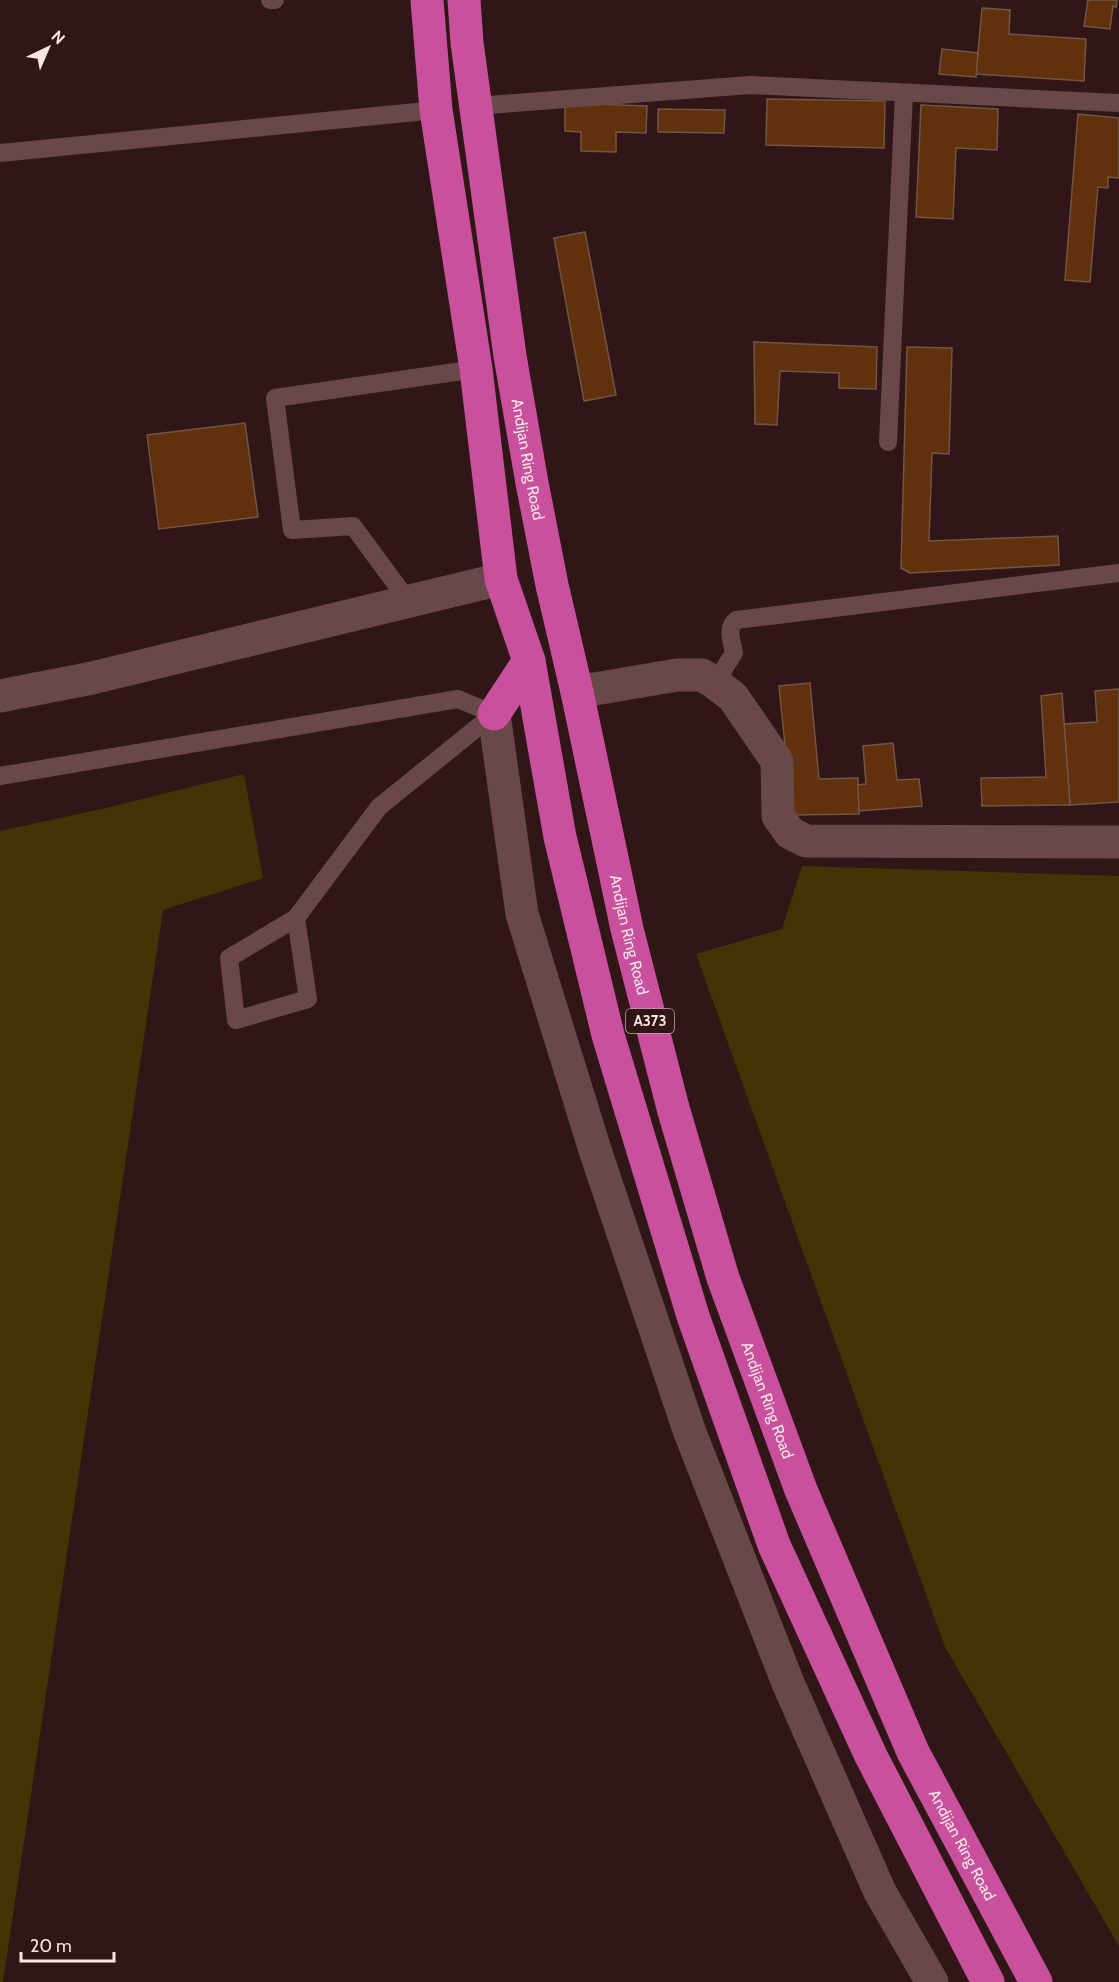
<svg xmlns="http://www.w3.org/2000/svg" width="1119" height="1982" viewBox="0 0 1119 1982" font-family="Cabin,sans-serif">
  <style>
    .green { fill: #453306 }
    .building { fill: #61300d; stroke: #715546; stroke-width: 1.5 }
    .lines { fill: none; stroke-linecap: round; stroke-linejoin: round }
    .lane { stroke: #684849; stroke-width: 18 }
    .street { stroke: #684849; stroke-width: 33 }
    .highway { stroke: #c8509d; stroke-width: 33 }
    .labels { text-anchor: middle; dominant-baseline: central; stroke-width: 5; stroke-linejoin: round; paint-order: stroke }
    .shield { fill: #311617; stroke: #bda7a7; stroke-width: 1.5 }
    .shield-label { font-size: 15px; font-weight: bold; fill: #f9e5e5 }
    .street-label { font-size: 16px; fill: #f9e5e5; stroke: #311617 }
  </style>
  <rect width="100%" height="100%" fill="#311617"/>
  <!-- green -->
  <g class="green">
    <polygon points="244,774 263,878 163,910 3,1982 0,1982 0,831 106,808"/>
    <polygon points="802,866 1119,876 1119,1946 945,1647 696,954 782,929"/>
  </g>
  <!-- building -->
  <g class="building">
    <polygon points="1088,0 1117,0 1116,7 1113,6 1110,29 1084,26"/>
    <polygon points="982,8 1010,10 1009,34 1086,39 1084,81 976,74"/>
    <polygon points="942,49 978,53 976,77 939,74"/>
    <polygon points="767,99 885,101 884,148 766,145"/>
    <polygon points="565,103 647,106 646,133 616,132 616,152 581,151 581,132 565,131"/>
    <polygon points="921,105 998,109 997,150 956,148 953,219 916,217"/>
    <polygon points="658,109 725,110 724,133 658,132"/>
    <polygon points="1078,114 1119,118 1119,178 1108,177 1108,188 1098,187 1090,282 1065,280"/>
    <polygon points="585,232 616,395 584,401 554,238"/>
    <polygon points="754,342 877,347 876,389 839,388 839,373 780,371 777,425 755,424"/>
    <polygon points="907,347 952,348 949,454 932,453 929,541 1058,536 1059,565 910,573 901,568"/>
    <polygon points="245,423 258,517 159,529 147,435"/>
    <polygon points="810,683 819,779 858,778 859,814 792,815 779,686"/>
    <polygon points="1119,689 1119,802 1070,805 1064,724 1097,722 1095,691"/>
    <polygon points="1062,693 1070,805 982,806 981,778 1046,777 1041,696"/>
    <polygon points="893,743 897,780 919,779 922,806 859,811 858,785 866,784 863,746"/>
  </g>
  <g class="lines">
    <!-- lane -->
    <g class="lane">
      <polyline points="270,0 275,0"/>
      <polyline points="476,106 750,85 1119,103"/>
      <polyline points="0,153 436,110"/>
      <polyline points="888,442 904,93"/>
      <polyline points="409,602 353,526 292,530 275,398 476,369"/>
      <path d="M715,683L734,653C732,642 726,628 736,620L1119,573"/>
      <polyline points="0,776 458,699 494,714 379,807 296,918 308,999 236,1020 229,958 296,918"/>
    </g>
    <!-- street -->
    <g class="street">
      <polyline points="577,692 677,675 702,675 715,683 733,697 777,761 778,816 790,833 806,841 1119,842"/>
      <polyline points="0,696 92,678 501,579"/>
      <polyline points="494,714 522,914 595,1150 689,1430 788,1683 880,1892 932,1982"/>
    </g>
    <!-- highway -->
    <g class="highway">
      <polyline points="427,0 436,110 476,369 501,579 529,661 560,837 608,1035 693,1316 774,1545 871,1756 988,1982"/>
      <path id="s1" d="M464,0L467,43L510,356L532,483L552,585L577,692L627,929L673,1108L723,1278L801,1490L913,1752L1036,1982"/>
      <polyline points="494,714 529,661"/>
    </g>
  </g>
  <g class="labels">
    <!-- shield labels -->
    <rect class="shield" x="626" y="1009" width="48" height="24" rx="4.5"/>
    <g class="shield-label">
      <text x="650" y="1021">A373</text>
    </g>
    <!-- street labels -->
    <g class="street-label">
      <text stroke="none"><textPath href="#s1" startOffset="464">Andijan Ring Road</textPath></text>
      <text stroke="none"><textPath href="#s1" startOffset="950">Andijan Ring Road</textPath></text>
      <text stroke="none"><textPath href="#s1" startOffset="1436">Andijan Ring Road</textPath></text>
      <text stroke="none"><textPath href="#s1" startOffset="1922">Andijan Ring Road</textPath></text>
    </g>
  </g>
  <!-- north arrow -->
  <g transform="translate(48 48) rotate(44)" stroke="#311617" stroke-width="4.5" paint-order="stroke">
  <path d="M0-4.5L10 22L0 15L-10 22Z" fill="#f9e5e5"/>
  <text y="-9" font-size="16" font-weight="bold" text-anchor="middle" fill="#f9e5e5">N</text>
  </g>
  <!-- scale -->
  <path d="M21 1952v9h93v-9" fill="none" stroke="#f9e5e5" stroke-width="3"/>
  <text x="30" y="1952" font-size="18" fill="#f9e5e5" stroke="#311617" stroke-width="4.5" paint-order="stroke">20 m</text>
</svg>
